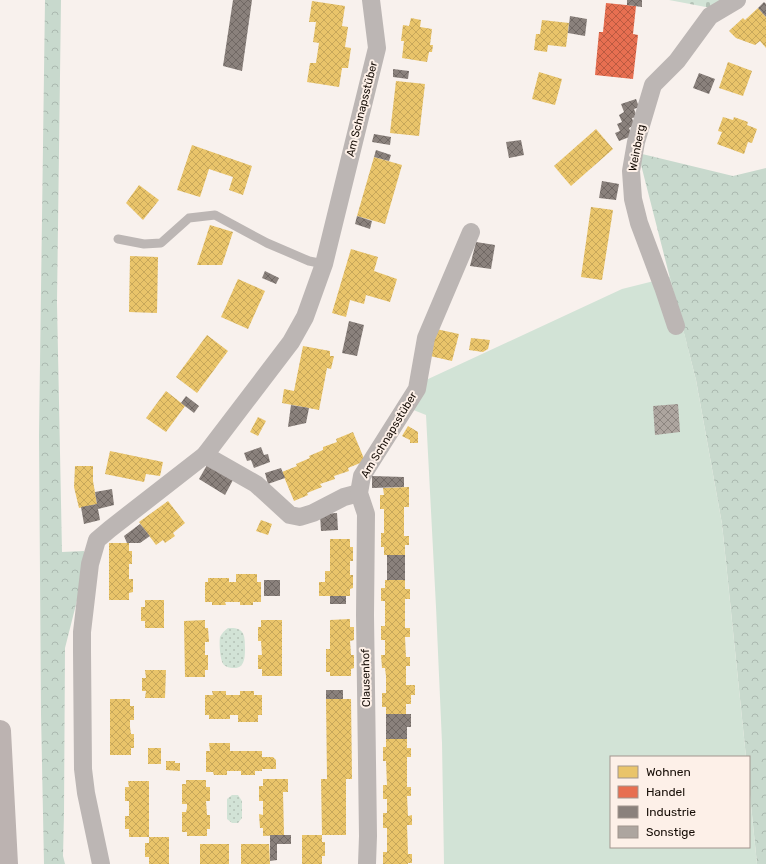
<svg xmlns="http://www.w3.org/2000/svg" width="766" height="864" viewBox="0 0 766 864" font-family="Rubik,sans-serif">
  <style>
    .grass { fill: url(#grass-dots) }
    .forest { fill: url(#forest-crowns) }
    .cemetery { fill: url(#cemetery-stones) }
    .garden { fill: #d2e3d6 }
    .homes { fill: url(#homes-cross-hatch) }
    .shops { fill: url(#shops-cross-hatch) }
    .industry { fill: url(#industry-cross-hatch) }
    .building { fill: url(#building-cross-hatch) }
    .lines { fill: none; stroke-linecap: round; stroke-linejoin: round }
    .service { stroke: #bcb6b4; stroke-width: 9 }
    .minor { stroke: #bcb6b4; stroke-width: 18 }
    .motorway { stroke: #bcb3b1; stroke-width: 22 }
    .labels { text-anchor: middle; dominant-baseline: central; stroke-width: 4; stroke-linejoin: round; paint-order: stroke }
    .street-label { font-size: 11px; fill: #160d06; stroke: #fdf0e8 }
  </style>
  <defs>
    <pattern id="grass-dots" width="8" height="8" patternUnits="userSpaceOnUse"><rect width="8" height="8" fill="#d2e3d6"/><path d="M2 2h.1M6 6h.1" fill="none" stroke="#b4c2b6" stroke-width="1.8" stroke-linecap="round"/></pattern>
    <pattern id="forest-crowns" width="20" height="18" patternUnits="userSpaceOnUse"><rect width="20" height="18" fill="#c8d9cd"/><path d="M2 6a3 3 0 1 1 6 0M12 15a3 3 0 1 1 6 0" fill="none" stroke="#abb9af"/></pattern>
    <pattern id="cemetery-stones" width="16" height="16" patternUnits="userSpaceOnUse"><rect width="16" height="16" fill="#d2e3d6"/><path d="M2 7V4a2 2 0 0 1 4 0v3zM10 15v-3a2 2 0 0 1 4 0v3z" fill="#b4c2b6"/></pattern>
    <pattern id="homes-cross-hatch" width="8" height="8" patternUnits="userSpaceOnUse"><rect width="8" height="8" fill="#e9c46a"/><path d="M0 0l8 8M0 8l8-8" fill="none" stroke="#c7a75a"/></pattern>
    <pattern id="shops-cross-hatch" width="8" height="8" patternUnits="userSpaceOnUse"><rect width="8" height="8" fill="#e76f51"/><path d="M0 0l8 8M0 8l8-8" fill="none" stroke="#ba5a41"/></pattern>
    <pattern id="industry-cross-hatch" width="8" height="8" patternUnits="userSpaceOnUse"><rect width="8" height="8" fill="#8a817c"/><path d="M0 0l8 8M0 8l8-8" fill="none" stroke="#706864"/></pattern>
    <pattern id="building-cross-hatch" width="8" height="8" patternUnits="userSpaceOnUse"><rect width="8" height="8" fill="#ada59f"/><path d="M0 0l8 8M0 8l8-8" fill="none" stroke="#8c8580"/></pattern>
  </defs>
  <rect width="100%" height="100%" fill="#f8f1ed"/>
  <!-- grass -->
  <g class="grass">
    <path d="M228,628C244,627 245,634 245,648C245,657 245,669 233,668C230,668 226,667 224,665C220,661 219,643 220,637C222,633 225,630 228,628Z"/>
    <polygon points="232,795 238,795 242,801 242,818 238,823 232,823 227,819 227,799"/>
  </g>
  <!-- forest -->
  <g class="forest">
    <polygon points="45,0 61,0 57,303 62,552 84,551 85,569 65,648 64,814 63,856 65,864 44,864 41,714 39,436"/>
    <polygon points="638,153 733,176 766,168 766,864 757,864 749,785 749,757 746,757 722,524 696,380"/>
  </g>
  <!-- cemetery -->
  <polygon class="cemetery" points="669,0 724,0 711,8"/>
  <!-- garden -->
  <polygon class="garden" points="670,277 696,380 722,524 746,757 611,757 611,847 749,847 749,785 757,864 444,864 442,743 436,607 426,415 411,409 426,380 622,289"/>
  <!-- homes -->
  <g class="homes">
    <polygon points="312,1 345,6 342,26 348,27 345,47 351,48 348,68 342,68 339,87 307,82 310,63 316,63 319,43 313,42 316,22 309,22"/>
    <polygon points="758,8 766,17 766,48 760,41 755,45 736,38 729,31 743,18 745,20"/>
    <polygon points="411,18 421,20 420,27 432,29 430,45 433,45 432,52 429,52 427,62 402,58 404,41 401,41 403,25 409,26"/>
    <polygon points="542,20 569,23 566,47 548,45 547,52 534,50 536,34 540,34"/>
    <polygon points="728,62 752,71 743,96 719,88"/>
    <polygon points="539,72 562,79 555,105 532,99"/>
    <polygon points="396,81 425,84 419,136 390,133"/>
    <polygon points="723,117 733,120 734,117 748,122 747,125 757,129 752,143 748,142 744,154 717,144 722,132 718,131"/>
    <polygon points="596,129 613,149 571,186 554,166"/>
    <polygon points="192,145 252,166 243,195 229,190 233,177 209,169 200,197 177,190"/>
    <polygon points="374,157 402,165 385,224 357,216"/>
    <polygon points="139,185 159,200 143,220 126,203"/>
    <polygon points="591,207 613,210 602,280 581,277"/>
    <polygon points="210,225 233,232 222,265 197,265"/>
    <polygon points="351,249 378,257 374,271 397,279 390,302 366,295 364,304 350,300 346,317 332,313"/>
    <polygon points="130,256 158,257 157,313 129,312"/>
    <polygon points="238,279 265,291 248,329 221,317"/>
    <polygon points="436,329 459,334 452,361 430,356"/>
    <polygon points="207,335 228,351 197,393 176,377"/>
    <polygon points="471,338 490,340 488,349 483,352 469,350"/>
    <polygon points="303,346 330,351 330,356 334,356 331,369 327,368 319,410 282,403 284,389 294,391"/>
    <polygon points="166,391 185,406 166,432 146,418"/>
    <polygon points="258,417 266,421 258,436 250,432"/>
    <polygon points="408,426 418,432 418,443 410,443 410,440 402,436"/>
    <polygon points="353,432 365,461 348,468 349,471 334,476 335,479 320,484 322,487 307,493 308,495 294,501 282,472 297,466 296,464 310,458 309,456 323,450 323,447 337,442 336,439"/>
    <polygon points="110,451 163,462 160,476 146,474 144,482 105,474"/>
    <polygon points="75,466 93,466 93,481 97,504 79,508 74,487"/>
    <polygon points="409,487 409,507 404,507 404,536 409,536 409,545 405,545 405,555 384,555 384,547 381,547 381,533 384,533 384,509 380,509 380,495 384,495 383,488"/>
    <polygon points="168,501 185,523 173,533 175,536 165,543 163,540 156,545 139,522"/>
    <polygon points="261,520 272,524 268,535 256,531"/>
    <polygon points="330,539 350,539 350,547 353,547 353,561 350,561 350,575 353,575 353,588 350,589 350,596 319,596 319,582 325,582 325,571 330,571"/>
    <polygon points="109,543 129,543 129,551 132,551 132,564 129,564 129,579 133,579 133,592 129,593 129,600 109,600"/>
    <polygon points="236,574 257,574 257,582 261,582 261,602 253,602 253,605 240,605 240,602 225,602 226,605 212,605 212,602 205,602 205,582 208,582 208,578 229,578 229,582 236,582"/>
    <polygon points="385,580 405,580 405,589 410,589 410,599 405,599 405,628 410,628 410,637 405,637 406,657 410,657 410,666 406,666 406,685 415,685 415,695 411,695 411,704 406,704 406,714 386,714 386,707 382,707 382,693 386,693 386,676 385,668 382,668 381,655 385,655 385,640 381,640 381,626 385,626 385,601 381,601 381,588 385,588"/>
    <polygon points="145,600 164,600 164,628 145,628 145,621 141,621 141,607 145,607"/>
    <polygon points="350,619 350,627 354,627 354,640 350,641 351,655 354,655 354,668 351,669 351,676 330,676 330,672 326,672 326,649 330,649 330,620"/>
    <polygon points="205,620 205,628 208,628 209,642 205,642 205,655 208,655 208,670 205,670 205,677 185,677 184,621"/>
    <polygon points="261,620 282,620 282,676 262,676 262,669 258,669 258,655 262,655 261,641 258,641 258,627 261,627"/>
    <polygon points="145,670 166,670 165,698 145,698 146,691 142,691 142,678 146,678"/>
    <polygon points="212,691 226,691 226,695 240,695 240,691 254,691 254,695 262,695 262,715 258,715 258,722 238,722 238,715 230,715 230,719 209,719 209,715 205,715 205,695 213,695"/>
    <polygon points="110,699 130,699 130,706 134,706 134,720 130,720 130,727 131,734 134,734 134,748 131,748 131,755 110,755"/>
    <polygon points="326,699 351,699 352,779 346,779 346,835 322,835 321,779 327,779"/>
    <polygon points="386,739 407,739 407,748 411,748 411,757 407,757 407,787 411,787 411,796 407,796 408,816 412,815 412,825 407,825 408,854 412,854 412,863 408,863 408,864 383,864 383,852 387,852 387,828 383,828 383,813 387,813 387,799 383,799 383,785 387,785 386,761 383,761 383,747 386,747"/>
    <polygon points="209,743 230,743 230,751 262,751 262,757 273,757 276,760 276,769 262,769 262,771 255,771 255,775 241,775 241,771 227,771 227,775 214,775 213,772 206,772 206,751 210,751"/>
    <rect x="148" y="748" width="13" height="16"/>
    <polygon points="166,761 175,761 175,763 180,763 180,771 166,770"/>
    <polygon points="263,779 288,779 288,792 283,792 284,835 263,836 263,828 260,828 259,814 263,815 263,801 259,801 259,786 263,786"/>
    <polygon points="186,780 206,780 206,787 210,787 210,801 206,801 207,815 210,815 210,829 207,829 207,836 187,836 187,832 182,832 182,812 186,812 187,808 187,804 182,804 182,784 186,784"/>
    <polygon points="128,781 149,781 149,837 129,837 129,829 125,829 125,816 129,816 129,801 125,801 125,787 129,787"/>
    <polygon points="302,835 322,835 322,842 325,842 325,856 322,856 322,864 302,864"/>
    <polygon points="149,837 169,837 169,864 149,864 149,857 145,857 145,843 149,843"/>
    <rect x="200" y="844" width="29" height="20"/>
    <polygon points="241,844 269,844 270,864 241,864"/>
  </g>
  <!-- shops -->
  <polygon class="shops" points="606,3 636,6 633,34 638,35 633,79 595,75 599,32 603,32"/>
  <!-- industry -->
  <g class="industry">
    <polygon points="233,0 252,0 242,71 223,66"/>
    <polygon points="627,0 642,0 642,7 627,5"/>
    <polygon points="764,2 766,4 766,17 758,8"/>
    <polygon points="570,16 587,19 585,36 568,33"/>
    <polygon points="393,69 409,71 408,79 393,77"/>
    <polygon points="699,73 715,79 709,94 693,88"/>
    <polygon points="636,99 639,107 634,109 637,117 632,118 634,125 629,128 632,136 619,141 615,133 620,131 617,124 622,122 619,115 624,112 621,104"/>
    <polygon points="374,134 391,137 390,145 372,142"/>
    <polygon points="521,140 524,155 509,158 506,142"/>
    <polygon points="376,150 391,155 389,161 374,157"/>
    <polygon points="602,181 619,184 616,200 599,198"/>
    <polygon points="357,216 372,221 370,229 355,224"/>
    <polygon points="476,242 495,245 491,269 470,266"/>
    <polygon points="265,271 279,278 276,284 262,278"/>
    <polygon points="349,321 364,325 357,356 342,353"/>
    <polygon points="186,396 199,406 194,413 181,403"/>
    <polygon points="291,405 309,408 306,423 288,427"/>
    <polygon points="261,447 264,455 268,454 270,462 254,468 251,460 247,461 244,453"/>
    <polygon points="207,465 233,480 225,495 199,479"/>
    <polygon points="281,468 285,478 268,484 265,473"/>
    <polygon points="372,476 404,477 404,487 372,488"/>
    <polygon points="112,489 114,505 98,509 100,520 84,524 81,507 97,504 95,492"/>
    <polygon points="337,513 338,530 321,531 320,514"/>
    <polygon points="140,524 150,536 140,543 127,543 124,536"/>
    <rect x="387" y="555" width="18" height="25"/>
    <rect x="264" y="580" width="16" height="16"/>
    <rect x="330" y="596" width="16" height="8"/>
    <rect x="326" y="690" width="17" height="9"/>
    <polygon points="386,714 411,714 411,727 407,727 407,739 386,739"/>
    <polygon points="270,835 291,835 291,844 277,844 277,860 270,861"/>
  </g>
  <!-- building -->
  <polygon class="building" points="678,404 680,432 655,435 653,406"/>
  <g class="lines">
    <!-- service -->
    <polyline class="service" points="118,239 144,244 161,243 189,218 215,215 267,243 309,261 324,264"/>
    <!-- minor -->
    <g class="minor">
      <polyline points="676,326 663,287 639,223 633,199 631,171 636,142 653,85 677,61 710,16 737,0"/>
      <polyline points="205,455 256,484 290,515 300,517 313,513 344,497 359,493"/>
      <polyline points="101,864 86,793 83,769 82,651 82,632 90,564 97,540 110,529 205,455 291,342 305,317 324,264 377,48 371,0"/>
      <polyline points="367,864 368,836 365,615 366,514 359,493 362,476 417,389 426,338 471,232"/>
    </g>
    <!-- motorway -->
    <polyline class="motorway" points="0,731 7,864"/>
  </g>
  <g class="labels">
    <!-- street labels -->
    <g class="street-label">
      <text transform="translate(362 109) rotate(-76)">Am Schnapsstüber</text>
      <text transform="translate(637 148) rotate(-79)">Weinberg</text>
      <text transform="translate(389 435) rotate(-59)">Am Schnapsstüber</text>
      <text transform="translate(366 678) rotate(-91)">Clausenhof</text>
    </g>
  </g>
  <!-- legend -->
  <rect x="610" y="756" width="140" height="92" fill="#fdf0e8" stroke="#a1958e"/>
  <rect x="618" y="766" width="20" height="12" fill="#e9c46a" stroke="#a1958e"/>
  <text x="646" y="776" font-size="12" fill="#160d06">Wohnen</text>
  <rect x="618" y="786" width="20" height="12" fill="#e76f51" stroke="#a1958e"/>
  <text x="646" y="796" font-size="12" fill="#160d06">Handel</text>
  <rect x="618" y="806" width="20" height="12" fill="#8a817c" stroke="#a1958e"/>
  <text x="646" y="816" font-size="12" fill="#160d06">Industrie</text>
  <rect x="618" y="826" width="20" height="12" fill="#ada59f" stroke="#a1958e"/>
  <text x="646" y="836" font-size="12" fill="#160d06">Sonstige</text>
</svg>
